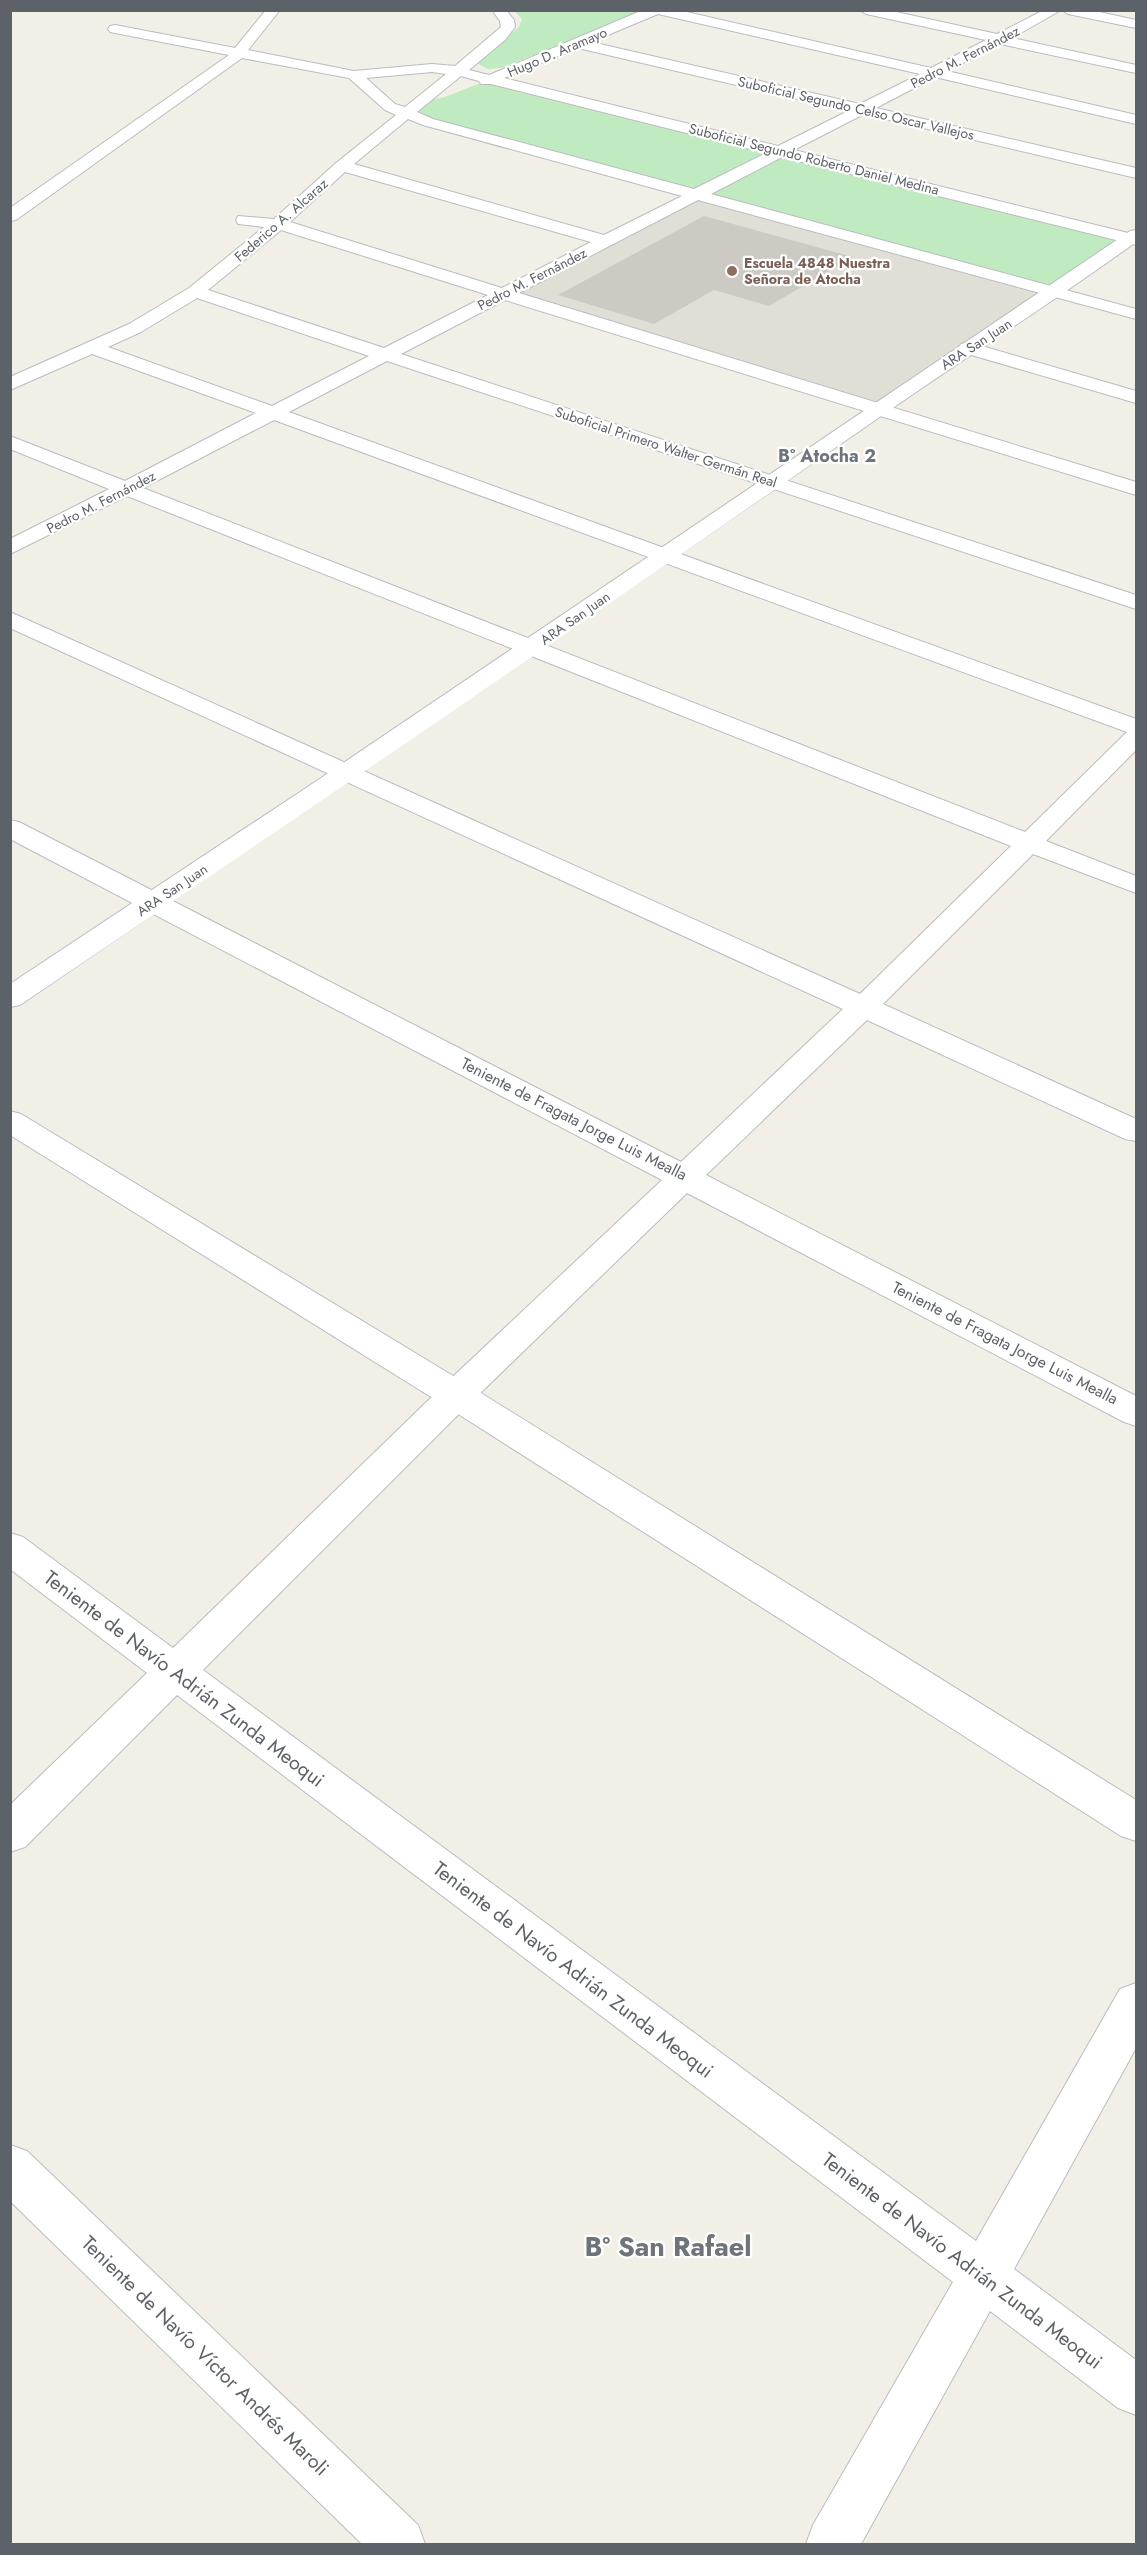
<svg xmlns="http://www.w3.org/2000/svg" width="1147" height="2555" viewBox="0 0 1147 2555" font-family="Jost,sans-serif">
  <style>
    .education { fill: #e1ded5 }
    .green { fill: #c0ebc1 }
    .building { fill: #cccac3 }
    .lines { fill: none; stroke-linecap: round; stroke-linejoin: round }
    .minor-casing { stroke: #b9bcc1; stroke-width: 2 }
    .tertiary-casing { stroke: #b9bcc1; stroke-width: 2 }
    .minor { fill: #fff; fill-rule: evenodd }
    .tertiary { fill: #fff; fill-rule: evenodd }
    .education-dot { fill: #8d6e63; stroke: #fff; stroke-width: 2 }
    .labels { text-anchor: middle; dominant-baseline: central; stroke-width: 4.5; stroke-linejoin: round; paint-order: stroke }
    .far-street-label { font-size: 14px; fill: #5d6268; stroke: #fff }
    .far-education-label { font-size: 14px; font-weight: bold; fill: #785e54; stroke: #fff; text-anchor: start }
    .street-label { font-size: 16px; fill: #5d6268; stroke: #fff }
    .far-district-label { font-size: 18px; font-weight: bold; fill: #6e747a; stroke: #fff }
    .near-street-label { font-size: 20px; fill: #5d6268; stroke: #fff }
    .near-district-label { font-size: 27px; font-weight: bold; fill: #6e747a; stroke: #fff }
  </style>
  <rect width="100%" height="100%" fill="#f1efe6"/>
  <!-- education -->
  <polygon class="education" points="698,195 1049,293 878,405 504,294"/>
  <!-- green -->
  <g class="green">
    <polygon points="638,10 640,12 501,68 488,69 477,63 519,27 522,19 514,11"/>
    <polygon points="491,79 1131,239 1056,293 407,113 419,103 445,97"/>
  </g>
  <!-- building -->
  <polygon class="building" points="704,216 853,257 769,306 714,290 654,324 558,295"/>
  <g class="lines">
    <!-- minor casing -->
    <g class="minor-casing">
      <g id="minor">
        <path d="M266,10H280L248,50L354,71L432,64L455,66L501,27L500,21L492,10H506L514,20L515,27L505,40L469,70L489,75L643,10H678L931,68L986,40L866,14L860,10H887L997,34L1044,10H1061L1012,38L1136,65V73L1000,44L947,71L1136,115V124L935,77L876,108L1136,168V178L864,114L794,150L1136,235V245L782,157L711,194L1136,309V319L698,200L519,293L1136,482V495L505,300L401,354L1136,595V609L387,361L289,412L1136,719V750L1046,841L1136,876V893L1033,854L883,1004L1136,1119V1141L1125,1139L867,1020L706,1175L1136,1396V1426L1124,1422L687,1193L468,1405L203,1670L976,2241L1120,1989L1136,1983V2048L1014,2269L1136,2360V2415L1118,2408L990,2311L861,2544H806L813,2525L953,2282L177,1695L25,1847L10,1852V1805L147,1673L10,1569V1533L23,1537L173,1648L444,1385L662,1180L10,839V820L19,822L681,1162L843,1009L10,628V612L860,994L1011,846L127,496L10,554V539L109,489L10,449V436L125,481L256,413L92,354L10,390V377L129,324L189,288L264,227L238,224L236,220L238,216L274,219L336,163L396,115L385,110L349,78L242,58L16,220L10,221V208L229,55L115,33L110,32L108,29L110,26L115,25L235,48ZM658,14L920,74L860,104L591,42ZM578,48L848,111L778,146L504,78ZM432,72L446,74L405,107L395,104L366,78ZM461,76L479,81L481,84H491L766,153L694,189L433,119L417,112ZM408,119L423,125L682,196L604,235L354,164ZM345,172L591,242L502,288L290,222ZM281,230L488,295L384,348L208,290ZM197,298L369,356L272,406L108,347L141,332ZM274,420L1127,732L1025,832L143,488Z"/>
        <polygon points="1062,10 1090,10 1136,20 1136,28 1068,14"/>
        <polygon points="968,342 1136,391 1136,403 961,352 959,348 961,344"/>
        <polygon points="10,2145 27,2151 418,2525 425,2544 362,2544 10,2201"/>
      </g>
    </g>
    <!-- tertiary casing -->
    <g class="tertiary-casing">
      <g id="tertiary">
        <path d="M1136,230V242C1046,307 952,366 861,430C582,623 302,815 20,1005L10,1007V984L321,778L1130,231Z"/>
        <polygon points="10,1111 21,1114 468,1385 1136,1800 1136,1841 1121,1836 444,1405 10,1135"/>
      </g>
    </g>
    <!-- minor -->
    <use href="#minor" class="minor"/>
    <!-- tertiary -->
    <use href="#tertiary" class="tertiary"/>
  </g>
  <!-- markers -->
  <circle class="education-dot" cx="732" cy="271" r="6"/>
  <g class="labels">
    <!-- far-street labels -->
    <g class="far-street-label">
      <text transform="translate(557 52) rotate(-23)">Hugo D. Aramayo</text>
      <text transform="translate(965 57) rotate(-27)">Pedro M. Fernández</text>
      <text transform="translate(856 108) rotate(13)">Suboficial Segundo Celso Oscar Vallejos</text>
      <text transform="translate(814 159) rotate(14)">Suboficial Segundo Roberto Daniel Medina</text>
      <text transform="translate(281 220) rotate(-41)">Federico A. Alcaraz</text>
      <text transform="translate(532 279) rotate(-27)">Pedro M. Fernández</text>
      <text transform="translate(976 344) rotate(-33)">ARA San Juan</text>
      <text transform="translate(666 447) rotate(18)">Suboficial Primero Walter Germán Real</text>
      <text transform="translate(101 502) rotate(-27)">Pedro M. Fernández</text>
      <text transform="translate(575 618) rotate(-35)">ARA San Juan</text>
      <text transform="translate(172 890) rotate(-34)">ARA San Juan</text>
    </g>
    <!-- far-education labels -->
    <g class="far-education-label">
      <text x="744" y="263">Escuela 4848 Nuestra<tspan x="744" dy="16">Señora de Atocha</tspan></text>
    </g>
    <!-- street labels -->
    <g class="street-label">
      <text transform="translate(574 1119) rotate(27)">Teniente de Fragata Jorge Luis Mealla</text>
      <text transform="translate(1005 1343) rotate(27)">Teniente de Fragata Jorge Luis Mealla</text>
    </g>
    <!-- far-district labels -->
    <g class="far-district-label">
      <text x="827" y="456">Bº Atocha 2</text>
    </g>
    <!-- near-street labels -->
    <g class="near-street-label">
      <text transform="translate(184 1679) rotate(37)">Teniente de Navío Adrián Zunda Meoqui</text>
      <text transform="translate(573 1970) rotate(37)">Teniente de Navío Adrián Zunda Meoqui</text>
      <text transform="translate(962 2261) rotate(37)">Teniente de Navío Adrián Zunda Meoqui</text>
      <text transform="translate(205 2356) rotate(44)">Teniente de Navío Víctor Andrés Maroli</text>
    </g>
    <!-- near-district labels -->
    <g class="near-district-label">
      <text x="668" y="2246">Bº San Rafael</text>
    </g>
  </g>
  <!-- border -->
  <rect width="1147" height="2555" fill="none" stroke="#5d6268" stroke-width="24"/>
</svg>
